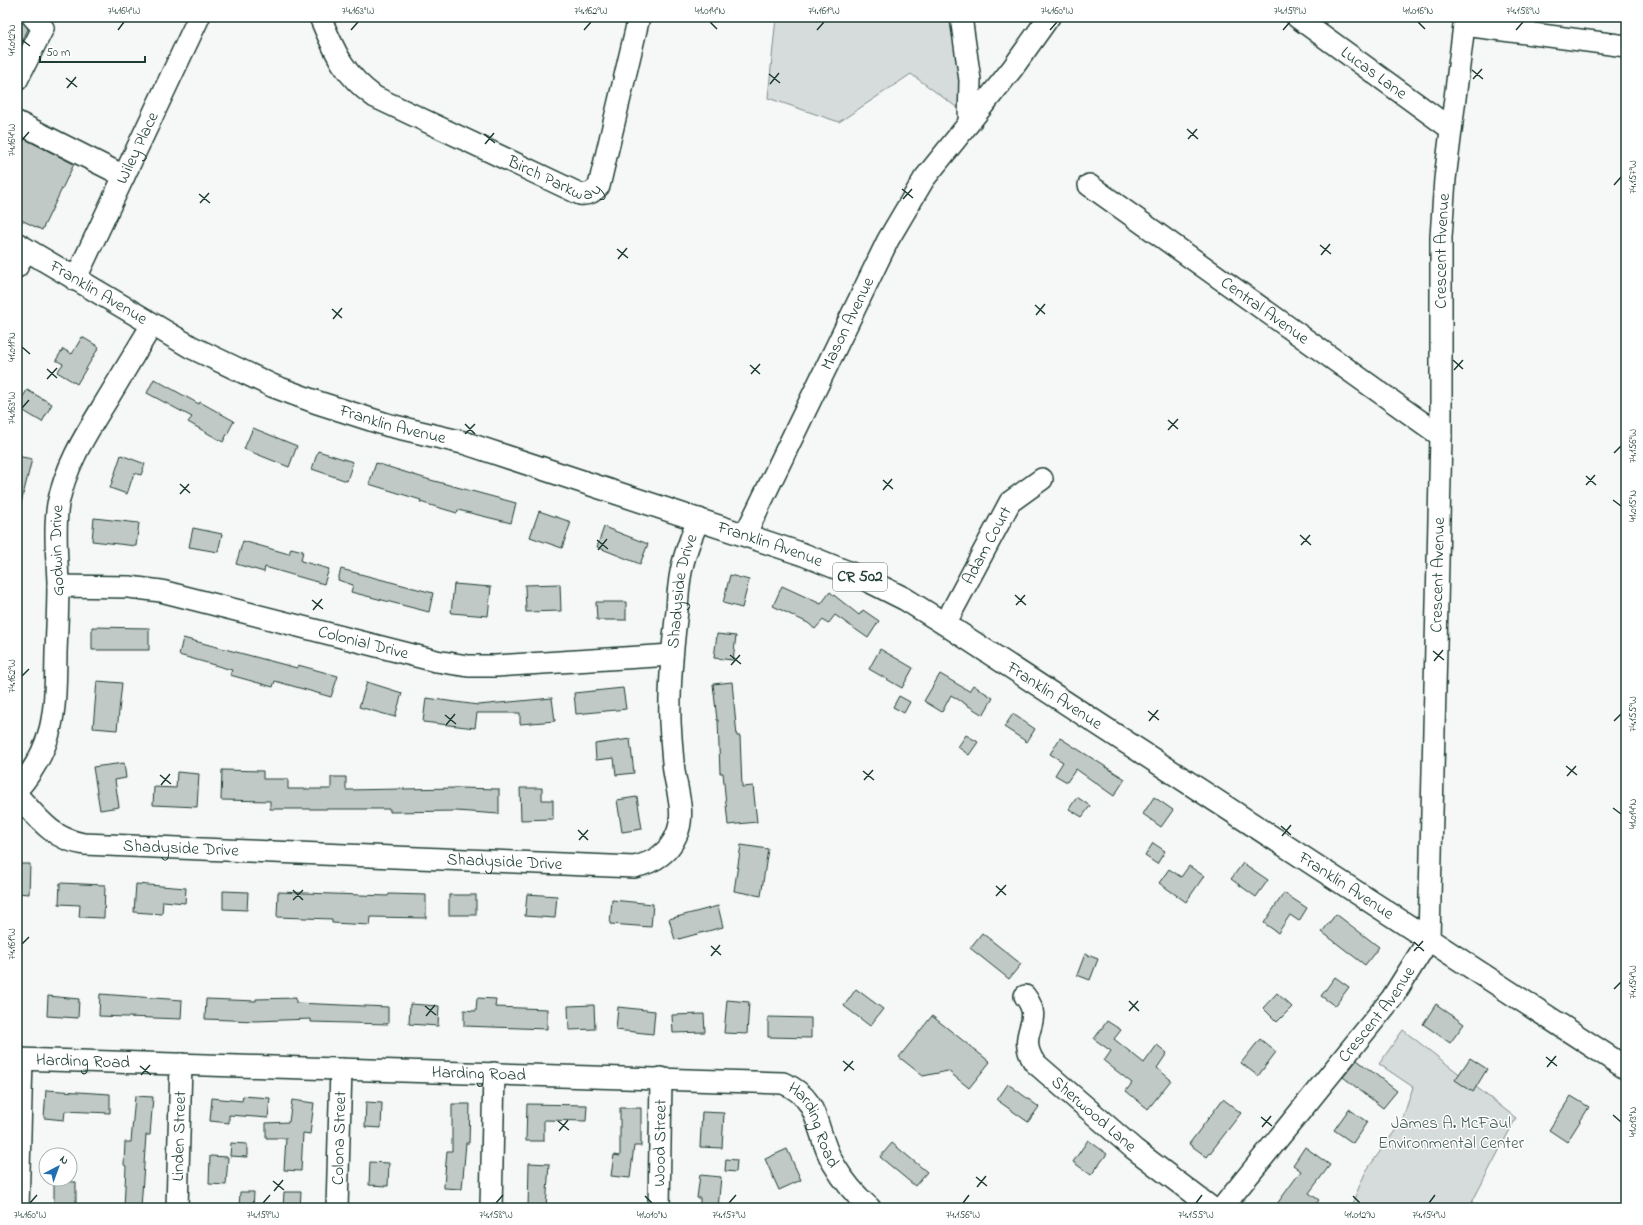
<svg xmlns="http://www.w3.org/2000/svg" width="1643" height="1225" viewBox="0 0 1643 1225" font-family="'Indie Flower',sans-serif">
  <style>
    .green { fill: #d6dcdb; stroke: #7a8c88 }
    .building { fill: #c0c9c6; stroke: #1f3d34 }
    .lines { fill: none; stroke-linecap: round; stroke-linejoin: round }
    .minor-casing { stroke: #1f3d34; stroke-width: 24 }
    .major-casing { stroke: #1f3d34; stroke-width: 25 }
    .minor { stroke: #fff; stroke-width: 21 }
    .major { stroke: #fff; stroke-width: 22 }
    .ticks { fill: none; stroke: #1f3d34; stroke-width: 1.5 }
    .labels { text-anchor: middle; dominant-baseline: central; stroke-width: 3; stroke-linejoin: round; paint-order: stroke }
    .shield { fill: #fff; stroke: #627771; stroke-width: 1 }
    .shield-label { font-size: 16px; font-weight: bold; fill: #1f3d34 }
    .street-label { font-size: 17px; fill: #1f3d34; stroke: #fff }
    .park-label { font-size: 17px; fill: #445d55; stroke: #fff }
    .neatline { fill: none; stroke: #1f3d34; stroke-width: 1.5 }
    .ticks-label { font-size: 10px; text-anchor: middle; fill: #1f3d34 }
  </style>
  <rect width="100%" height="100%" fill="#f6f7f7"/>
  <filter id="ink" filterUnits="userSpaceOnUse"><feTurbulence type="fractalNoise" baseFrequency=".025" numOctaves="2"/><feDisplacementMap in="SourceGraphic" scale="8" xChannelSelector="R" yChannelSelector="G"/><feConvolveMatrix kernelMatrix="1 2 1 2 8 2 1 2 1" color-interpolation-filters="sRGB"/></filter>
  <g filter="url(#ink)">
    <!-- green -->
    <g class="green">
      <polygon points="776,17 949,17 970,117 911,74 839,122 768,98"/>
      <polygon points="1403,1030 1516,1118 1469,1208 1350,1208 1366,1171 1402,1121 1413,1087 1379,1064"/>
    </g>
    <!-- building -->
    <g class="building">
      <polygon points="17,17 21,17 28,29 17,53"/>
      <polygon points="17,135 74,164 42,230 17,218"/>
      <polygon points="82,337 99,347 77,384 57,372 63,364 56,360 63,349 72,354"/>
      <polygon points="154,379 199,404 200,402 234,421 223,442 188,422 192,417 147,393"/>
      <polygon points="27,390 52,404 42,422 17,407"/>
      <polygon points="253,428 297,446 289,467 244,449"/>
      <polygon points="318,451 353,462 347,481 312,469"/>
      <polygon points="121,455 145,464 141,475 134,473 127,494 110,488"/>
      <polygon points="17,456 32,459 21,503 17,502"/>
      <polygon points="376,463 427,479 516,503 511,523 458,510 457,513 420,502 421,500 369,484"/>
      <polygon points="539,511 571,522 562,548 530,537"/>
      <polygon points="94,518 139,523 136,546 92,541"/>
      <polygon points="604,527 648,544 640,564 597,547"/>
      <polygon points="193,528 222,534 218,552 189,547"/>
      <polygon points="243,541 289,554 291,548 303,551 301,561 329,569 324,584 265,567 264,572 236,564"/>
      <polygon points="341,569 433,593 429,612 351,592 353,585 338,580"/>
      <polygon points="730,575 749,580 742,608 723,603"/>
      <polygon points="454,584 491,587 488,616 451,613"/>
      <polygon points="560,584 561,611 526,612 525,585"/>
      <polygon points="782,586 821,604 830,592 859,615 863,610 879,621 868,638 835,615 828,624 823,620 815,629 808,623 773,606"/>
      <polygon points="596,602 626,602 626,620 597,620"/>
      <polygon points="92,627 149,628 149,650 92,650"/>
      <polygon points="717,634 736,636 733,660 714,658"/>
      <polygon points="183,638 297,668 298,665 338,676 331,697 275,681 273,687 230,675 232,670 179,655"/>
      <polygon points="880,649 913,668 902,688 869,669"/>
      <polygon points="940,674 969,691 973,685 993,698 983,715 951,695 942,712 924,701"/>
      <polygon points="97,681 122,683 117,730 93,728"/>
      <polygon points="367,682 402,693 395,717 359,707"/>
      <polygon points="732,682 737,736 740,736 742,787 753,786 757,822 728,825 723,773 720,773 718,720 717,720 713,684"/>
      <polygon points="623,688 626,709 576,714 574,693"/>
      <polygon points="899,696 910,702 904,713 893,707"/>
      <polygon points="426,698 478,705 552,698 555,721 520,724 520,713 477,713 475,728 423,722"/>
      <polygon points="1013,714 1035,729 1027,742 1004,727"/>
      <polygon points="966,735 978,742 969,755 958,747"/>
      <polygon points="1060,738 1125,779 1114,796 1076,769 1067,782 1055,775 1063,762 1050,754"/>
      <polygon points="630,739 634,773 616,775 614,758 596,760 595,744"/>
      <polygon points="124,763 126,778 115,780 119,807 100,810 93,767"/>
      <polygon points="222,770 263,771 263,779 288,779 288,789 331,789 331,777 346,777 346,790 458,788 499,789 499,814 456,811 390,812 390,809 270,809 270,801 221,800"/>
      <polygon points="177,772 199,774 197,807 153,805 154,787 176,788"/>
      <polygon points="520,788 542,788 542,800 553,800 553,819 521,820"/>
      <polygon points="637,797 642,829 622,832 617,800"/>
      <polygon points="1077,797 1090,806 1082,817 1069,809"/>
      <polygon points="1154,797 1173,810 1161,827 1143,814"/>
      <polygon points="1153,843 1165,851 1157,864 1145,856"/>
      <polygon points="741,845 768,849 761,896 734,891"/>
      <polygon points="1243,863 1268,880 1256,897 1231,879"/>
      <polygon points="17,864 30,864 29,894 17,893"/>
      <polygon points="1189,866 1204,876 1186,902 1159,883 1169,869 1181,877"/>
      <polygon points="60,883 105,885 104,918 79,917 80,905 59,904"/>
      <polygon points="136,884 186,888 185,903 163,901 162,914 134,912"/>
      <polygon points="223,891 248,892 247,910 223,909"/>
      <polygon points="278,892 388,896 389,894 426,895 426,918 371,917 370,925 332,923 332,919 277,917"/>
      <polygon points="1284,893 1307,908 1299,921 1290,915 1278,933 1264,923"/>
      <polygon points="527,894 557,896 555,918 525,916"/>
      <rect x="449" y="895" width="27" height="20"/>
      <polygon points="612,900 653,904 651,927 610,924"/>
      <polygon points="718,906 723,927 675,940 669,919"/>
      <polygon points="1336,914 1379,947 1365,965 1322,932"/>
      <polygon points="982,933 1021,964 1009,979 970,948"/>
      <polygon points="1085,954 1098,959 1090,980 1077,975"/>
      <polygon points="1335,977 1349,987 1335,1006 1321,996"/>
      <polygon points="856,989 883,1009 870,1026 844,1006"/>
      <polygon points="1277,993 1292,1007 1277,1022 1263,1008"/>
      <polygon points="100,994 182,1000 181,1019 99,1016"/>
      <polygon points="48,996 79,999 78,1018 47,1016"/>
      <polygon points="296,998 296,1003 388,1007 388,1024 311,1022 311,1019 256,1021 205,1019 206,999 256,1001 256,999"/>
      <polygon points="477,998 496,999 495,1007 547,1009 547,1029 464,1026 464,1010 476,1011"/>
      <polygon points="727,1000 749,1002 747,1034 724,1033"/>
      <polygon points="410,1004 439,1006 438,1026 409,1024"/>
      <polygon points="1436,1004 1464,1024 1450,1043 1423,1024"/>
      <polygon points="594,1005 595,1029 569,1030 568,1006"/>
      <polygon points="618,1007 655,1011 653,1034 616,1030"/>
      <polygon points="704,1014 705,1032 673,1033 672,1015"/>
      <polygon points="932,1016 990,1062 969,1088 948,1071 923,1076 899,1057"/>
      <polygon points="768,1017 811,1018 811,1038 768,1037"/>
      <polygon points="1107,1021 1121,1030 1114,1039 1144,1063 1157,1045 1167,1053 1157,1068 1171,1080 1148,1109 1126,1091 1132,1083 1104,1061 1111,1051 1094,1039"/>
      <polygon points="1260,1039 1276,1052 1258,1076 1241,1063"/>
      <polygon points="1470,1058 1487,1069 1473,1092 1455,1080"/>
      <polygon points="1357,1060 1397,1091 1383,1108 1343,1077"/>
      <polygon points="1008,1084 1039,1107 1028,1122 997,1100"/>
      <polygon points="46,1090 110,1094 110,1113 65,1111 64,1120 44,1118"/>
      <polygon points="135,1096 153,1097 150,1135 146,1135 141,1208 124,1208 126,1166 124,1165 125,1142 131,1142"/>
      <polygon points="243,1096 270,1098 268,1118 229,1115 229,1123 210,1121 212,1098 242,1101"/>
      <polygon points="1571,1096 1589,1107 1567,1142 1549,1130"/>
      <polygon points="1223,1099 1241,1113 1207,1157 1189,1144"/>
      <polygon points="292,1100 314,1103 310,1134 303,1133 301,1171 284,1170 286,1138 266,1138 266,1123 289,1122"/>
      <polygon points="366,1102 382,1103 381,1128 365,1127"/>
      <polygon points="452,1104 470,1104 469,1143 466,1143 462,1189 444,1188 444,1185 447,1151 452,1151"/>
      <polygon points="527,1104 587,1105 586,1121 544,1120 544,1141 526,1141"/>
      <polygon points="620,1108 641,1108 641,1146 634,1146 630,1178 611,1176 614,1155 620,1156"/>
      <polygon points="1349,1109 1367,1122 1353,1143 1334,1130"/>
      <polygon points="702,1112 724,1113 722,1148 700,1147"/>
      <polygon points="1088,1140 1107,1154 1091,1175 1073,1162"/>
      <polygon points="231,1143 247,1144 247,1157 230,1156"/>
      <polygon points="892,1143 927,1172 915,1186 880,1157"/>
      <polygon points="1305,1147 1330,1165 1309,1193 1319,1200 1313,1208 1274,1208 1301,1171 1293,1165"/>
      <polygon points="787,1149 801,1180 779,1190 765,1159"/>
      <polygon points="210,1156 228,1157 226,1185 209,1184"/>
      <polygon points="726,1159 737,1160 736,1172 725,1171"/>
      <polygon points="370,1162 389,1163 388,1186 369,1185"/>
      <polygon points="529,1163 549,1164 546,1208 528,1208"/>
      <polygon points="700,1175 721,1177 718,1208 700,1208 700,1198 697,1198"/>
      <polygon points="54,1181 76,1182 76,1208 54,1208"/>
      <polygon points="240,1192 254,1192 253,1208 239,1208"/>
      <polygon points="284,1192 301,1192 300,1208 283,1208"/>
    </g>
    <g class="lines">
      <!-- minor casing -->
      <g class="minor-casing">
        <g id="minor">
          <path id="s1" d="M320,17C335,52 343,74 375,97L580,194C588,195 593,193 599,186L639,17"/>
          <polyline points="961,17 970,80 969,123 1012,69 1049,17"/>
          <path id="s2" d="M1297,17L1451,129"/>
          <polyline points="1464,25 1626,46"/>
          <polyline points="17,80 43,28 33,17"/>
          <polyline points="17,122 124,176"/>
          <path id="s3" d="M1089,185L1441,436"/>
          <polyline points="17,267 26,249"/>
          <path id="s4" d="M75,280L199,17"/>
          <path id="s5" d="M745,535L888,240L924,179L969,123"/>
          <path id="s6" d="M58,586L129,587L161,591L436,661L468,666H496L672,655"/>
          <path id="s7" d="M945,624L1010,502L1042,479"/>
          <path id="s8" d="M17,790C57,744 55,708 56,652C57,629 58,605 58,582C57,557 54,529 58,504C66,465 85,436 105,403C121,377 136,351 152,325"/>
          <path id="s9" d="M17,795C38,818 52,839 84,844L634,867C652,863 668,854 676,836C686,816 677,791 674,771C672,755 671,738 670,722C669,687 672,653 676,619C678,608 677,597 679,586C681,562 689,541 699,519"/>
          <path id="s10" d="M1025,996C1046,1023 1015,1032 1034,1062L1134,1149L1212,1208"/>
          <path id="s11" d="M17,1059L783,1083C822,1099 814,1130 833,1163C843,1180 855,1195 870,1208"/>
          <polyline points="18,1208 22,1059"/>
          <path id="s12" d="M177,1208L181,1064"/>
          <path id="s13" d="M337,1208L341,1069"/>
          <polyline points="491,1208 494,1073"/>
          <path id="s14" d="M659,1208L661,1078"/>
          <path id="s15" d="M1222,1208L1392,998L1429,939L1441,436V237L1445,179L1465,17"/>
        </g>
      </g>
      <!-- major casing -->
      <g class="major-casing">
        <g id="major">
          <path id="s16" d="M17,244L191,347L273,386L316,402L388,425L465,443L802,554L867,580L905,599L945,624L1626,1068"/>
        </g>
      </g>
      <!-- minor -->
      <use href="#minor" class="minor"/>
      <!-- major -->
      <use href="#major" class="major"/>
    </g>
  </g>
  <!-- ticks -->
  <path class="ticks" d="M710,22L717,29M1418,22L1425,29M118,30L124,22M351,30L358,22M584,30L591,22M817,30L824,22M1050,30L1057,22M1283,30L1290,22M1516,30L1523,22M22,40L30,46M1472,70L1483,79M769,74L780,83M66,78L77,87M1473,79L1482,69M770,84L779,73M67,88L76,77M1187,129L1198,139M484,134L495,143M1188,139L1197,129M22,140L29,132M485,144L494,133M1614,185L1621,177M902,189L913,198M199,194L210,203M903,199L912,189M200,203L209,193M1320,245L1331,254M617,249L628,258M1321,255L1330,244M618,259L627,248M1035,305L1045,314M332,309L342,318M1036,315L1045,304M333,319L342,308M22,347L30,354M1453,360L1463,369M750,365L760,374M47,369L57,378M1454,370L1463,360M751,374L760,364M47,379L57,368M22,408L29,400M1168,420L1178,429M465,424L475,434M1168,430L1178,419M465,434L475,424M1614,453L1621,446M1586,476L1596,485M883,480L893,489M180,484L190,493M1586,485L1595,475M883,490L892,479M180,494L189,484M1613,500L1621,506M1300,535L1311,545M597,540L608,549M1301,545L1310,535M598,550L607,539M1015,595L1026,605M312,600L323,609M1016,605L1025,595M313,610L322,599M1433,651L1444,660M730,655L741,664M1434,661L1443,650M731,665L740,655M22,676L29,669M1148,711L1159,720M445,715L456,724M1149,721L1158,710M1614,721L1621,714M446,725L455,714M1566,766L1577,775M863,771L874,780M160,775L171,784M1567,776L1576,766M864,780L873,770M161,785L170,774M1613,808L1621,814M1281,826L1291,835M578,830L588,840M1282,836L1291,825M579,840L588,830M996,886L1006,895M293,890L303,900M996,896L1006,885M293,900L303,890M1414,942L1424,951M22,944L29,937M711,946L721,955M1414,951L1423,941M711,956L720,945M1614,989L1621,982M1129,1001L1139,1011M425,1006L436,1015M1129,1011L1138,1001M426,1016L435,1005M1546,1057L1557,1066M843,1061L854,1070M140,1066L151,1075M1547,1067L1556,1056M844,1071L853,1061M141,1075L150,1065M1613,1115L1621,1122M1261,1117L1272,1126M558,1121L569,1130M1262,1127L1271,1116M559,1131L568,1120M976,1177L987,1186M273,1181L284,1190M977,1187L986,1176M274,1191L283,1180M645,1196L652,1203M1353,1196L1360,1203M30,1203L37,1195M263,1203L270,1195M496,1203L503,1195M729,1203L736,1195M963,1203L969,1195M1196,1203L1202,1195M1429,1203L1435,1195"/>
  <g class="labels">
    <!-- shield labels -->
    <rect class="shield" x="833" y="563" width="54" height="28" rx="3"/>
    <g class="shield-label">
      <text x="860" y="577">CR 502</text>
    </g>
    <!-- street labels -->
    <g class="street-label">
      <text stroke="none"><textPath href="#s2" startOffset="95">Lucas Lane</textPath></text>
      <text stroke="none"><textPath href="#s4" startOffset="146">Wiley Place</textPath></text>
      <text stroke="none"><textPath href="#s1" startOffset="297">Birch Parkway</textPath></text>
      <text stroke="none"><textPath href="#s15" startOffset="1028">Crescent Avenue</textPath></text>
      <text stroke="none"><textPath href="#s16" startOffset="95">Franklin Avenue</textPath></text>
      <text stroke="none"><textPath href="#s3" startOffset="216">Central Avenue</textPath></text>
      <text stroke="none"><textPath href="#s5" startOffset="235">Mason Avenue</textPath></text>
      <text stroke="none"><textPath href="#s16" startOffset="419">Franklin Avenue</textPath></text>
      <text stroke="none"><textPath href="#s16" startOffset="815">Franklin Avenue</textPath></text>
      <text stroke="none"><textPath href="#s7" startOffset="89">Adam Court</textPath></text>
      <text stroke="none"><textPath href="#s8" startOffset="249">Godwin Drive</textPath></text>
      <text stroke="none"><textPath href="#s15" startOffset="704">Crescent Avenue</textPath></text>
      <text stroke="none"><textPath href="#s9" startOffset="937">Shadyside Drive</textPath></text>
      <text stroke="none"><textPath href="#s6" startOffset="312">Colonial Drive</textPath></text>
      <text stroke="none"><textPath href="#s16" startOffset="1139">Franklin Avenue</textPath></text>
      <text stroke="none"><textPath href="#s9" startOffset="182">Shadyside Drive</textPath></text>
      <text stroke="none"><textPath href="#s9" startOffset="506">Shadyside Drive</textPath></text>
      <text stroke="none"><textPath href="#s16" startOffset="1487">Franklin Avenue</textPath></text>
      <text stroke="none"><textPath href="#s15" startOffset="248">Crescent Avenue</textPath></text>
      <text stroke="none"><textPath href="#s11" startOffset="66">Harding Road</textPath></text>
      <text stroke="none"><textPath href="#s11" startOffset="462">Harding Road</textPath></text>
      <text stroke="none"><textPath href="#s10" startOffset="149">Sherwood Lane</textPath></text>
      <text stroke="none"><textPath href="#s11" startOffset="821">Harding Road</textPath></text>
      <text stroke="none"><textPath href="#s12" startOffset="72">Linden Street</textPath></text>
      <text stroke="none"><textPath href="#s13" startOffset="70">Colona Street</textPath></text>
      <text stroke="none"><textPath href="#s14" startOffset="65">Wood Street</textPath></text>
    </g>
    <!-- park labels -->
    <g class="park-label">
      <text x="1451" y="1123">James A. McFaul<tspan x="1451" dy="20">Environmental Center</tspan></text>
    </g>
  </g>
  <!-- margin -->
  <rect width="1643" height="1225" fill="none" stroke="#fff" stroke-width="44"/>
  <!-- north arrow -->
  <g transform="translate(58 1167) rotate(41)"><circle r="19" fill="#ffffff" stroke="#a5b1ae"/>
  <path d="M0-3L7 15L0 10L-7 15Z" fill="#1f6fb2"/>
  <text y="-6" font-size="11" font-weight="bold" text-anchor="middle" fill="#1f3d34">N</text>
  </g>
  <!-- scale -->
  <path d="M40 56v6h105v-6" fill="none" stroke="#1f3d34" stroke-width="2"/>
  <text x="46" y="56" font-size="12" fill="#1f3d34" stroke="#ffffff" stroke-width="3" paint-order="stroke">50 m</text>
  <rect x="22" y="22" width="1599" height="1181" class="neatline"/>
  <g class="ticks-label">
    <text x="124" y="14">74.164°W</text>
    <text x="358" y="14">74.163°W</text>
    <text x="591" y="14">74.162°W</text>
    <text x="710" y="14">41.014°N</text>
    <text x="824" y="14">74.161°W</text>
    <text x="1057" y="14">74.160°W</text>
    <text x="1290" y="14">74.159°W</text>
    <text x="1418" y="14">41.016°N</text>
    <text x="1523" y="14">74.158°W</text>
    <text transform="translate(11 40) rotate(-90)" y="4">41.012°N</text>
    <text transform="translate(11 140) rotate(-90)" y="4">74.164°W</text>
    <text transform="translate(1632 177) rotate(-90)" y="4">74.157°W</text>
    <text transform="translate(11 347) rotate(-90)" y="4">41.011°N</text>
    <text transform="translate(11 408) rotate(-90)" y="4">74.163°W</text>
    <text transform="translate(1632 446) rotate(-90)" y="4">74.156°W</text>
    <text transform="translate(1632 506) rotate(-90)" y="4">41.015°N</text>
    <text transform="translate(11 676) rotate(-90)" y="4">74.162°W</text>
    <text transform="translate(1632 714) rotate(-90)" y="4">74.155°W</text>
    <text transform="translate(1632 814) rotate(-90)" y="4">41.014°N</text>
    <text transform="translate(11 944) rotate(-90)" y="4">74.161°W</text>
    <text transform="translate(1632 982) rotate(-90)" y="4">74.154°W</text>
    <text transform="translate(1632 1122) rotate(-90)" y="4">41.013°N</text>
    <text x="30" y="1218">74.160°W</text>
    <text x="263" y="1218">74.159°W</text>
    <text x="496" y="1218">74.158°W</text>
    <text x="652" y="1218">41.010°N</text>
    <text x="729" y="1218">74.157°W</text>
    <text x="963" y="1218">74.156°W</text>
    <text x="1196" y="1218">74.155°W</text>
    <text x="1360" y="1218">41.012°N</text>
    <text x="1429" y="1218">74.154°W</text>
  </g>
</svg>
